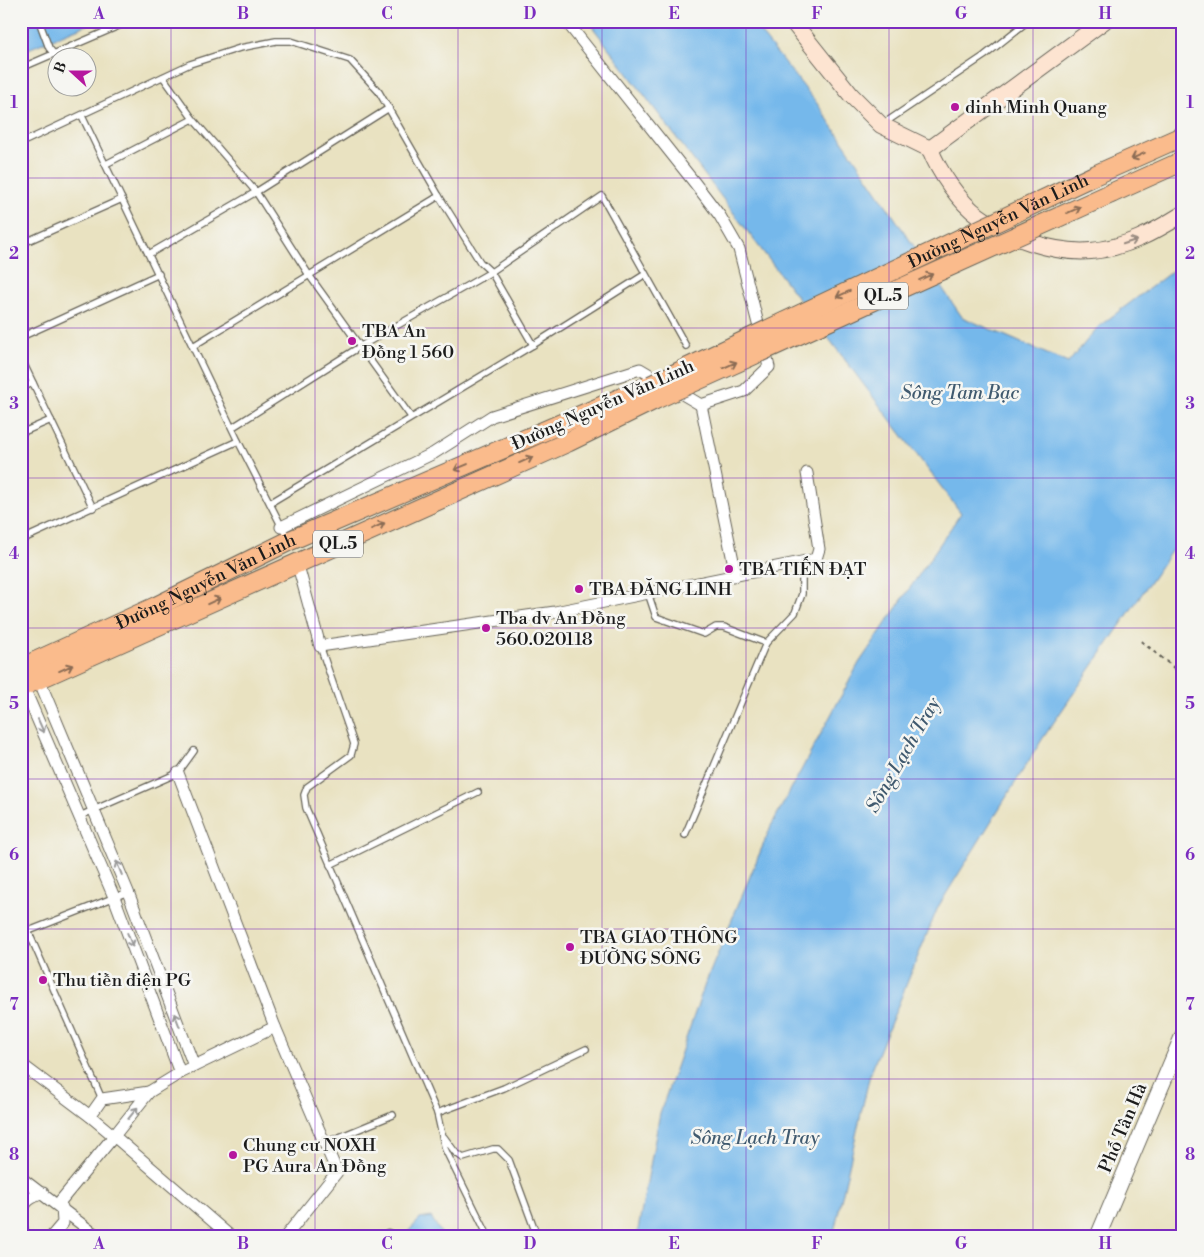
<svg xmlns="http://www.w3.org/2000/svg" width="1204" height="1257" viewBox="0 0 1204 1257" font-family="'Libre Bodoni',serif">
  <style>
    .water { fill: #75b8eb; stroke: #486a84 }
    .lines { fill: none; stroke-linecap: round; stroke-linejoin: round }
    .service-casing { stroke: #646156; stroke-width: 8 }
    .minor-casing { stroke: #646156; stroke-width: 13 }
    .tertiary-casing { stroke: #646156; stroke-width: 17 }
    .secondary-casing { stroke: #646156; stroke-width: 18 }
    .trunk-casing { stroke: #646156; stroke-width: 21 }
    .path { stroke: #646156; stroke-width: 2.5; stroke-dasharray: 4 4; stroke-linecap: butt }
    .service { stroke: #fff; stroke-width: 5.5 }
    .minor { stroke: #fff; stroke-width: 11 }
    .tertiary { stroke: #fff; stroke-width: 15 }
    .secondary { stroke: #fde4d1; stroke-width: 16 }
    .trunk { stroke: #fabb8c; stroke-width: 19 }
    .trunk-bridge-casing { stroke: #646156; stroke-width: 21; stroke-linecap: butt }
    .trunk-bridge { stroke: #fabb8c; stroke-width: 19 }
    .oneway { stroke: #8b6c54 }
    .oneway2 { stroke: #988a80 }
    .oneway3 { stroke: #999 }
    .grid { fill: none; stroke: #7b2cbf; stroke-width: 1; stroke-opacity: 0.55 }
    .poi-dot { fill: #b5179e; stroke: #f6f6f2; stroke-width: 2 }
    .labels { text-anchor: middle; dominant-baseline: central; stroke-width: 5; stroke-linejoin: round; paint-order: stroke }
    .shield { fill: #f6f6f2; stroke: #5d5d5c; stroke-width: 1 }
    .shield-label { font-size: 16px; font-weight: bold; fill: #1c1c1c }
    .poi-label { font-size: 18px; fill: #1c1c1c; stroke: #f6f6f2; text-anchor: start }
    .street-label { font-size: 18px; fill: #1c1c1c; stroke: #f6f6f2 }
    .water-label { font-size: 19px; font-style: italic; fill: #405a6f; stroke: #f6f6f2 }
    .neatline { fill: none; stroke: #7b2cbf; stroke-width: 2 }
    .grid-label { font-size: 16px; text-anchor: middle; font-weight: bold; fill: #7b2cbf }
  </style>
  <rect width="100%" height="100%" fill="#f6f6f2"/>
  <filter id="ink" filterUnits="userSpaceOnUse"><feTurbulence type="fractalNoise" baseFrequency=".02" numOctaves="2"/><feDisplacementMap in="SourceGraphic" scale="10" xChannelSelector="R" yChannelSelector="G"/><feConvolveMatrix kernelMatrix="1 2 1 2 8 2 1 2 1" color-interpolation-filters="sRGB"/></filter>
  <filter id="wash" filterUnits="userSpaceOnUse"><feTurbulence type="fractalNoise" baseFrequency=".0096" numOctaves="4" result="noise"/><feDisplacementMap in="SourceGraphic" scale="20" xChannelSelector="R" yChannelSelector="G"/><feGaussianBlur stdDeviation="1.12" result="paint"/><feColorMatrix in="noise" values="0 0 0 0 0 0 0 0 0 0 0 0 0 0 0 0 0 1.4 0 .05"/><feComposite in="paint" operator="in"/></filter>
  <g filter="url(#wash)">
    <rect width="100%" height="100%" fill="#e9e2c1"/>
    <!-- water -->
    <g class="water">
      <polygon points="38,21 96,21 21,52 21,29"/>
      <polygon points="588,21 751,21 816,102 962,317 1068,363 1098,327 1183,263 1183,534 1043,738 938,907 870,1074 833,1236 637,1235 660,1113 705,984 771,826 859,663 961,513"/>
      <polygon points="431,1217 443,1236 404,1236 420,1219"/>
    </g>
  </g>
  <g filter="url(#ink)">
    <g class="lines">
      <!-- service casing -->
      <g class="service-casing">
        <g id="service">
          <polyline points="39,21 49,48 54,54"/>
          <polyline points="21,68 130,21"/>
          <polyline points="163,77 193,119 256,192 309,275 411,417"/>
          <polyline points="82,116 238,441 288,539"/>
          <polyline points="883,124 984,56 1028,21"/>
          <polyline points="21,143 190,64 240,48 276,41 291,41 350,60 379,92 439,196 480,262 491,272 533,345"/>
          <polyline points="106,164 193,119"/>
          <polyline points="21,244 122,199"/>
          <polyline points="149,254 256,192 389,108"/>
          <polyline points="21,337 159,274"/>
          <polyline points="193,346 439,196"/>
          <polyline points="21,358 93,508"/>
          <polyline points="21,388 33,383"/>
          <polyline points="233,427 361,346 491,272 602,196 686,346"/>
          <polyline points="21,433 51,420"/>
          <polyline points="270,503 533,345 644,275"/>
          <polyline points="21,540 238,441"/>
          <polyline points="648,593 656,617 704,634 716,627 724,627 766,643"/>
          <polyline points="320,646 354,744 351,755 307,787 304,795 306,808 437,1113 445,1149 488,1236"/>
          <polyline points="80,816 178,773 194,751"/>
          <polyline points="685,835 766,643 795,613 802,594 802,562"/>
          <polyline points="330,865 478,792"/>
          <polyline points="21,915 102,1099"/>
          <polyline points="21,934 128,892"/>
          <polyline points="437,1113 504,1088 586,1049"/>
          <polyline points="444,1137 455,1152 463,1158 493,1149 498,1149 509,1160 537,1236"/>
          <polyline points="325,1143 393,1115"/>
        </g>
      </g>
      <!-- minor casing -->
      <g class="minor-casing">
        <g id="minor">
          <polyline points="701,405 736,575"/>
          <polyline points="281,527 434,453 492,416 640,369 701,405 744,391 769,367 739,249 720,216 694,182 566,21"/>
          <polyline points="297,562 320,646 555,612 816,559 819,549 807,473"/>
          <polyline points="37,675 128,892 194,1066"/>
          <polyline points="21,681 114,897 180,1073"/>
          <polyline points="178,773 275,1027 337,1172 286,1236"/>
          <polyline points="21,1064 90,1116 114,1136 149,1092 180,1073 275,1027"/>
          <polyline points="90,1116 102,1099 149,1092"/>
          <polyline points="21,1178 97,1236"/>
          <polyline points="58,1204 114,1136 230,1236"/>
          <path d="M21,1214C23,1201 32,1197 43,1193"/>
          <polyline points="21,1223 23,1234"/>
          <polyline points="52,1236 63,1223 62,1207"/>
          <polyline points="388,1236 388,1235"/>
        </g>
      </g>
      <!-- tertiary casing -->
      <g class="tertiary-casing">
        <polyline id="tertiary" points="1098,1236 1183,1035"/>
      </g>
      <!-- secondary casing -->
      <g class="secondary-casing">
        <g id="secondary">
          <path d="M792,21L851,95L881,125L930,149C939,172 959,202 979,216C1009,238 1054,254 1091,251C1126,248 1154,232 1183,214"/>
          <polyline points="930,149 1104,21"/>
        </g>
      </g>
      <!-- trunk casing -->
      <g class="trunk-casing">
        <g id="trunk">
          <polyline points="1093,176 1183,136"/>
          <polyline points="1112,193 1183,161"/>
          <path id="s1" d="M21,668L157,606L289,541L651,385"/>
          <polyline points="21,687 568,442 654,400"/>
        </g>
      </g>
      <!-- path -->
      <polyline class="path" points="1141,641 1183,675"/>
      <!-- service -->
      <use href="#service" class="service"/>
      <!-- minor -->
      <use href="#minor" class="minor"/>
      <!-- tertiary -->
      <use href="#tertiary" class="tertiary"/>
      <!-- secondary -->
      <use href="#secondary" class="secondary"/>
      <!-- trunk -->
      <use href="#trunk" class="trunk"/>
      <!-- trunk-bridge casing -->
      <g class="trunk-bridge-casing">
        <g id="trunk-bridge">
          <path id="s2" d="M651,385L1093,176"/>
          <polyline points="654,400 1112,193"/>
        </g>
      </g>
      <!-- trunk-bridge -->
      <use href="#trunk-bridge" class="trunk-bridge"/>
    </g>
    <!-- one-way arrows -->
    <defs><path id="oneway-shaft" d="M-6 0H5M1.5-3L5.5 0L1.5 3" fill="none" stroke-width="1.6" stroke-linecap="round" stroke-linejoin="round" transform="scale(1.25)"/></defs>
    <g class="oneway">
      <use href="#oneway-shaft" transform="translate(1138 156) rotate(156)"/>
      <use href="#oneway-shaft" transform="translate(1074 210) rotate(-24)"/>
      <use href="#oneway-shaft" transform="translate(926 277) rotate(-24)"/>
      <use href="#oneway-shaft" transform="translate(843 294) rotate(155)"/>
      <use href="#oneway-shaft" transform="translate(730 365) rotate(-24)"/>
      <use href="#oneway-shaft" transform="translate(526 460) rotate(-24)"/>
      <use href="#oneway-shaft" transform="translate(461 467) rotate(157)"/>
      <use href="#oneway-shaft" transform="translate(378 526) rotate(-24)"/>
      <use href="#oneway-shaft" transform="translate(214 601) rotate(-25)"/>
      <use href="#oneway-shaft" transform="translate(66 668) rotate(-24)"/>
    </g>
    <use class="oneway2" href="#oneway-shaft" transform="translate(1130 242) rotate(-18)"/>
    <g class="oneway3">
      <use href="#oneway-shaft" transform="translate(41 726) rotate(66)"/>
      <use href="#oneway-shaft" transform="translate(119 868) rotate(-112)"/>
      <use href="#oneway-shaft" transform="translate(130 940) rotate(69)"/>
      <use href="#oneway-shaft" transform="translate(177 1020) rotate(-111)"/>
      <use href="#oneway-shaft" transform="translate(133 1113) rotate(-51)"/>
    </g>
  </g>
  <!-- grid -->
  <path class="grid" d="M171,21V1236M315,21V1236M458,21V1236M602,21V1236M746,21V1236M889,21V1236M1033,21V1236M21,178H1183M21,328H1183M21,478H1183M21,628H1183M21,779H1183M21,929H1183M21,1079H1183"/>
  <!-- markers -->
  <g class="poi-dot">
    <circle cx="955" cy="107" r="5"/>
    <circle cx="352" cy="341" r="5"/>
    <circle cx="729" cy="569" r="5"/>
    <circle cx="579" cy="589" r="5"/>
    <circle cx="486" cy="628" r="5"/>
    <circle cx="570" cy="947" r="5"/>
    <circle cx="43" cy="980" r="5"/>
    <circle cx="233" cy="1155" r="5"/>
  </g>
  <g class="labels">
    <!-- shield labels -->
    <g class="shield">
      <rect x="858" y="282.5" width="50" height="27" rx="4"/>
      <rect x="313" y="530.5" width="50" height="27" rx="4"/>
    </g>
    <g class="shield-label">
      <text x="883" y="296">QL.5</text>
      <text x="338" y="544">QL.5</text>
    </g>
    <!-- poi labels -->
    <g class="poi-label">
      <text x="965" y="107">dinh Minh Quang</text>
      <text x="362" y="331">TBA An<tspan x="362" dy="21">Đồng 1 560</tspan></text>
      <text x="739" y="569">TBA TIẾN ĐẠT</text>
      <text x="589" y="589">TBA ĐĂNG LINH</text>
      <text x="496" y="618">Tba dv An Đồng<tspan x="496" dy="21">560.020118</tspan></text>
      <text x="580" y="937">TBA GIAO THÔNG<tspan x="580" dy="21">ĐƯỜNG SÔNG</tspan></text>
      <text x="53" y="980">Thu tiền điện PG</text>
      <text x="243" y="1145">Chung cư NOXH<tspan x="243" dy="21">PG Aura An Đồng</tspan></text>
    </g>
    <!-- street labels -->
    <g class="street-label">
      <text stroke="none"><textPath href="#s2" startOffset="384">Đường Nguyễn Văn Linh</textPath></text>
      <text transform="translate(603 405) rotate(-24)">Đường Nguyễn Văn Linh</text>
      <text stroke="none"><textPath href="#s1" startOffset="204">Đường Nguyễn Văn Linh</textPath></text>
      <text transform="translate(1123 1128) rotate(-67)">Phố Tân Hà</text>
    </g>
    <!-- water labels -->
    <g class="water-label">
      <text x="960" y="393">Sông Tam Bạc</text>
      <text transform="translate(903 755) rotate(-60)">Sông Lạch Tray</text>
      <text x="755" y="1138">Sông Lạch Tray</text>
    </g>
  </g>
  <!-- margin -->
  <rect width="1204" height="1257" fill="none" stroke="#f6f6f2" stroke-width="55"/>
  <!-- north arrow -->
  <g transform="translate(72 72) rotate(291)"><circle r="24" fill="#f6f6f2" stroke="#9f9f9c"/>
  <path d="M0-4L9 19L0 12L-9 19Z" fill="#b5179e"/>
  <text y="-8" font-size="14" font-weight="bold" text-anchor="middle" fill="#1c1c1c">B</text>
  </g>
  <rect x="28" y="28" width="1148" height="1202" class="neatline"/>
  <g class="grid-label">
    <text x="99" y="19">A</text>
    <text x="243" y="19">B</text>
    <text x="387" y="19">C</text>
    <text x="530" y="19">D</text>
    <text x="674" y="19">E</text>
    <text x="817" y="19">F</text>
    <text x="961" y="19">G</text>
    <text x="1105" y="19">H</text>
    <text x="14" y="108">1</text>
    <text x="1190" y="108">1</text>
    <text x="14" y="259">2</text>
    <text x="1190" y="259">2</text>
    <text x="14" y="409">3</text>
    <text x="1190" y="409">3</text>
    <text x="14" y="559">4</text>
    <text x="1190" y="559">4</text>
    <text x="14" y="709">5</text>
    <text x="1190" y="709">5</text>
    <text x="14" y="860">6</text>
    <text x="1190" y="860">6</text>
    <text x="14" y="1010">7</text>
    <text x="1190" y="1010">7</text>
    <text x="14" y="1160">8</text>
    <text x="1190" y="1160">8</text>
    <text x="99" y="1249">A</text>
    <text x="243" y="1249">B</text>
    <text x="387" y="1249">C</text>
    <text x="530" y="1249">D</text>
    <text x="674" y="1249">E</text>
    <text x="817" y="1249">F</text>
    <text x="961" y="1249">G</text>
    <text x="1105" y="1249">H</text>
  </g>
</svg>
